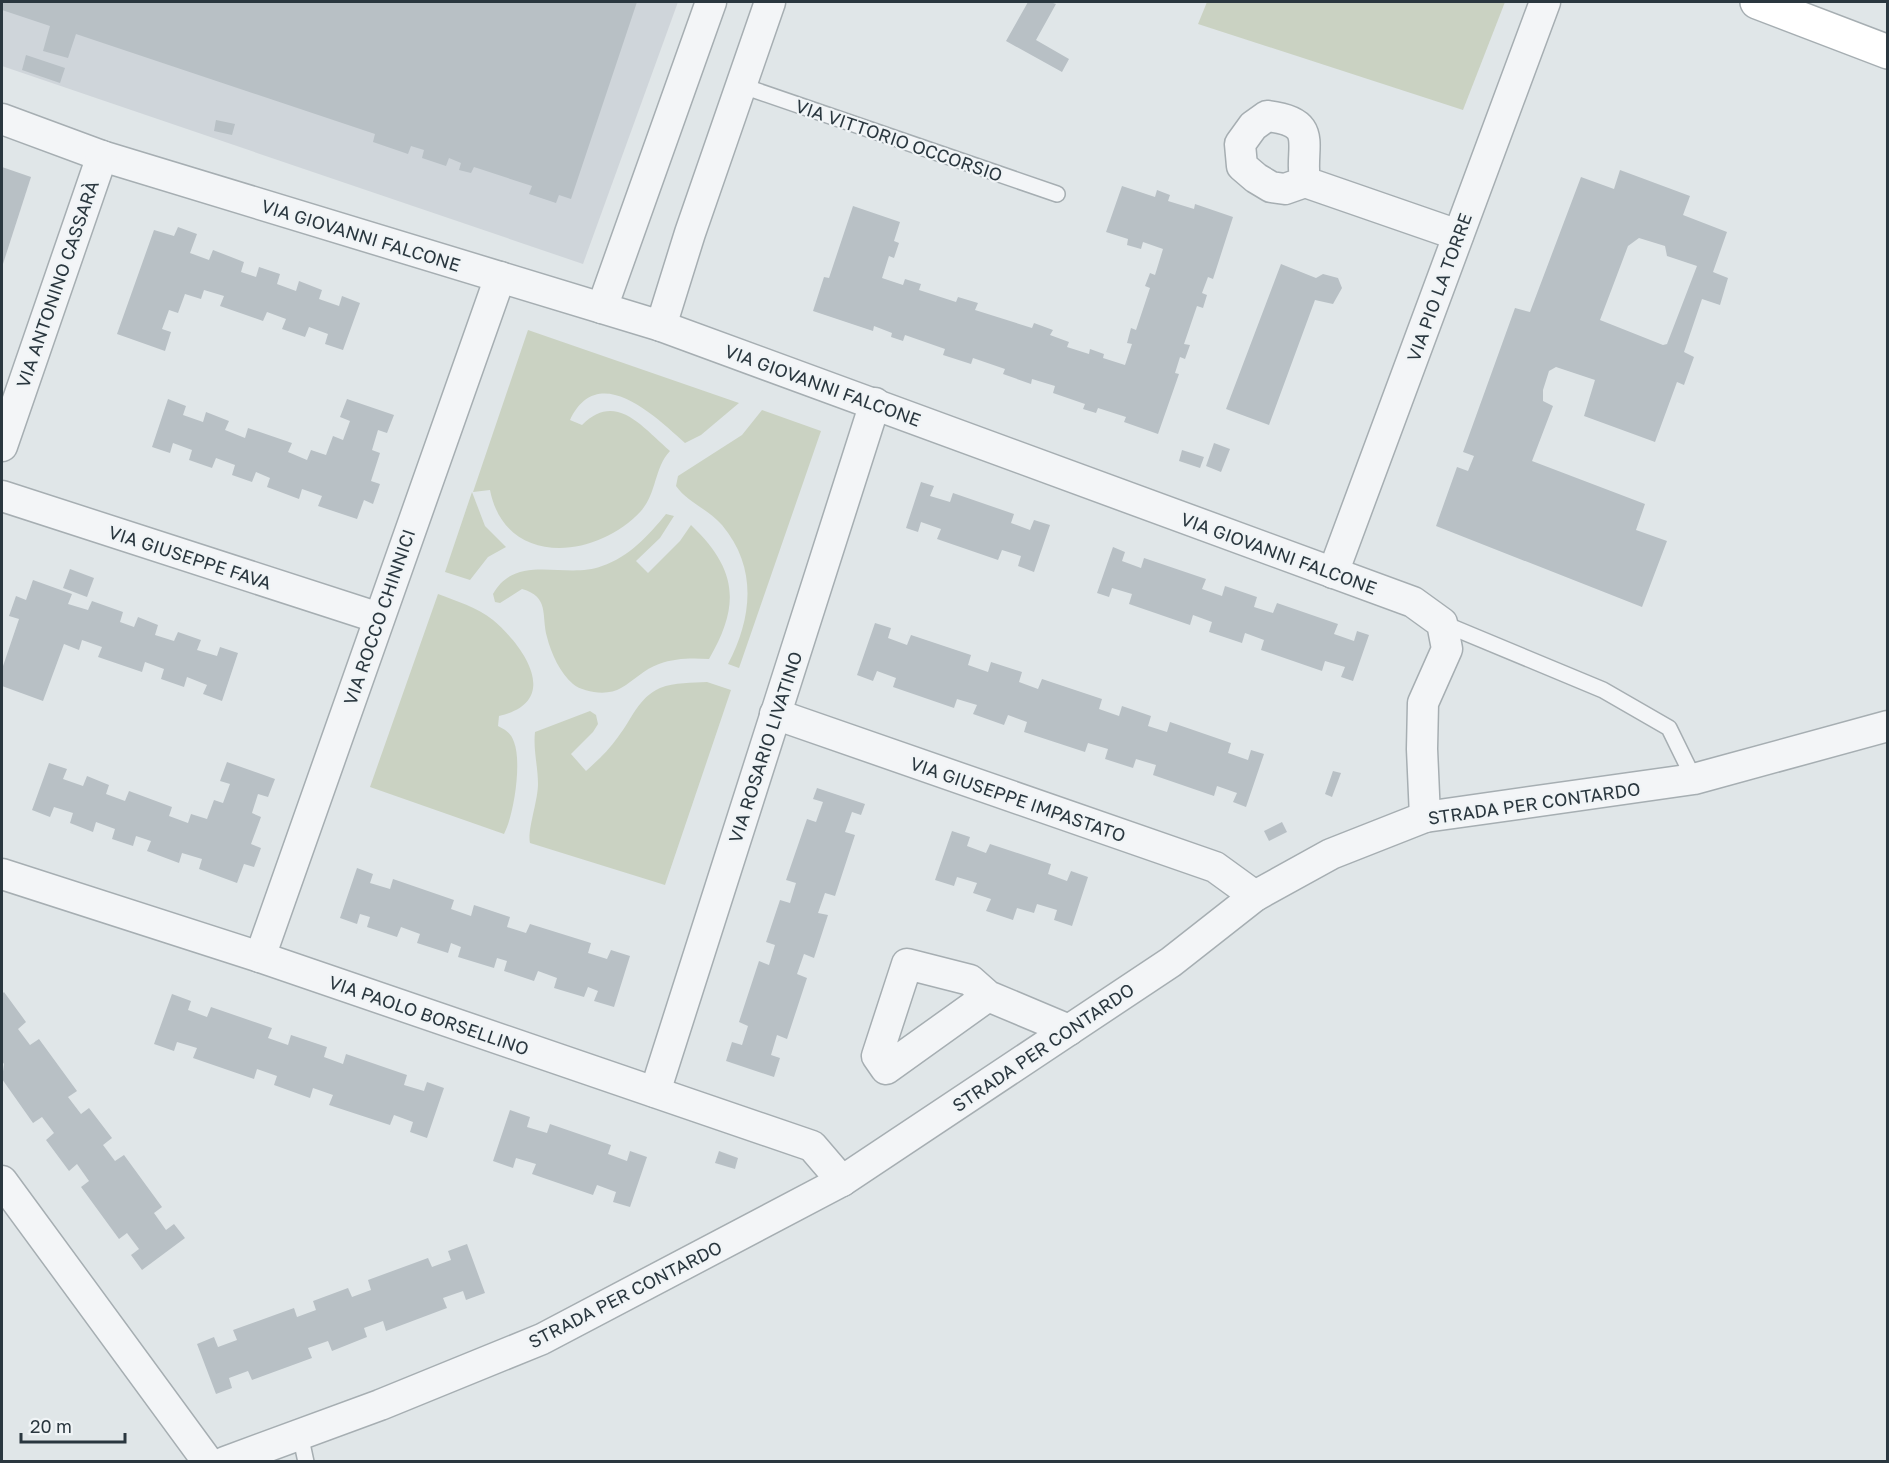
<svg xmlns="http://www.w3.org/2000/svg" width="1889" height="1463" viewBox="0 0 1889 1463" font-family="'Golos Text',sans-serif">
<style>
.built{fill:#cfd5da}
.green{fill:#cad2c2}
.building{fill:#b8c0c5;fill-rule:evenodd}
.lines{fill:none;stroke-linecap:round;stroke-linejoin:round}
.lane-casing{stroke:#a6aeb2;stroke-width:18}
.street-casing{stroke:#a6aeb2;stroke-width:33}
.secondary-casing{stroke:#a6aeb2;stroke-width:36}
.lane{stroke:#f3f5f7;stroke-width:15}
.street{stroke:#f3f5f7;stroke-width:30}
.secondary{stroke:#fff;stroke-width:33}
.labels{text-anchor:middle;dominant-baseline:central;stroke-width:4.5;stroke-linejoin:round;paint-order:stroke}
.street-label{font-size:18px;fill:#2a373f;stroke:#f0f4f6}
</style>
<rect width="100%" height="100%" fill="#e0e6e8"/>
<path class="built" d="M2 2H678L583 264 2 66Z"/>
<g class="green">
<path d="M1207 2H1505L1463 110 1198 24Z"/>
<path d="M528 330 739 403 701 435 685 443C656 417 598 360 570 420L582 425C616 391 642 427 670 451 654 468 657 493 641 511 596 560 505 567 490 490L473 492Z"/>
<path d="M762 410 821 431 739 668 728 664C752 618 758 568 722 525 708 509 687 502 676 486L678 476 742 435Z"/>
<path d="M472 492 485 526 506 547 488 557 470 580 445 572Z"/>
<path d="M666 514 674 516 660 538 636 561 648 573 680 541 691 525C737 569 741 604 709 659 692 658 675 658 659 664 644 669 635 680 621 688 609 696 584 693 573 684 560 673 551 653 547 637 541 615 550 597 522 589L500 603 495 602 493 594C516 552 566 580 602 566 629 557 649 535 666 514Z"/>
<path d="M438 594C456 601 477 607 493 620 525 647 562 702 499 716L498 726C506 730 511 733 514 742 522 762 514 815 504 834L370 787Z"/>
<path d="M707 682 731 690 665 885 530 843C527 831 538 801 538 784 538 767 533 749 535 732L590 711 596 715 598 724 593 732 571 754 586 771C598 760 609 750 618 737 632 719 638 698 660 688 675 682 692 683 707 682Z"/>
</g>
<g class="building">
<path d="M2 2H637L571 199 559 195 556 203 529 194 532 186 474 167 471 173 459 170 461 163 449 158 446 166 422 158 424 150 411 146 408 154 373 142 375 134 76 34 68 58 43 51 50 26 2 10Z"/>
<path d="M1028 2H1050L1056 4 1036 40 1069 59 1062 72 1006 41Z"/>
<path d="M26 55 65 68 60 83 22 70Z"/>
<path d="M216 120 235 124 232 135 214 131Z"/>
<path d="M2 167 31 177 2 267Z"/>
<path d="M1620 170 1690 196 1683 215 1727 232 1713 272 1728 278 1720 305 1702 299 1684 352 1694 357 1684 385 1677 382 1655 442 1584 416 1595 380 1556 367 1549 371 1543 390V401L1553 406 1532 461 1645 504 1636 530 1667 541 1642 607 1436 526 1457 467 1468 471 1474 456 1463 452 1515 308 1530 312 1581 177 1614 189ZM1639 238 1665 246 1667 256 1697 266 1667 344 1663 345 1600 320 1628 246Z"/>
<path d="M1122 186 1155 197 1157 190 1170 195 1168 201 1194 209 1195 204 1233 217 1213 279 1208 277 1202 293 1207 295 1203 308 1197 306 1184 344 1190 345 1185 359 1180 357 1175 373 1179 374 1158 434 1124 422 1126 417 1098 408 1096 413 1083 409 1085 404 1053 393 1055 386 1032 379 1031 384 1003 374 1005 369 973 358 971 364 943 355 945 349 905 335 903 341 891 337 892 333 874 326 873 331 813 311 824 277 829 278 853 206 900 222 894 241 899 243 894 258 889 256 882 278 903 285 905 279 921 284 919 290 956 302 958 297 978 303 975 310 1032 328 1034 323 1053 330 1050 335 1069 342 1067 347 1089 354 1090 349 1104 354 1103 358 1125 365 1132 344 1127 343 1131 328 1136 330 1150 288 1145 286 1150 273 1155 275 1163 249 1143 242 1141 249 1127 245 1128 239 1106 232Z"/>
<path d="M178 227 197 234 190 253 209 260 213 250 244 262 241 272 256 277 259 267 280 274 277 284 296 291 299 281 322 290 319 299 339 306 342 296 360 303 343 350 325 344 328 334 309 327 305 337 282 329 286 319 267 312 263 321 220 306 224 296 204 290 201 299 185 294 178 313 169 310 162 329 171 332 165 351 117 334 154 230 174 236Z"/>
<path d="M1281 264 1316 278 1323 274 1338 278 1342 288 1333 304 1315 300 1269 425 1226 409Z"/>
<path d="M168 399 186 406 183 415 203 422 206 412 229 421 225 430 245 438 248 428 292 443 288 452 307 460 311 450 326 455 333 436 343 440 350 421 340 417 347 399 394 415 387 433 378 430 372 450 380 453 371 481 380 484 373 504 364 500 357 519 318 506 322 496 302 489 299 499 267 487 270 478 256 472 252 482 232 475 235 465 216 458 212 468 189 460 192 450 173 443 170 453 152 447Z"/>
<path d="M1214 443 1230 449 1221 472 1206 466Z"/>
<path d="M1182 450 1204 457 1200 468 1179 461Z"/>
<path d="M921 482 934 486 930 496 950 502 953 493 1014 514 1011 523 1030 530 1034 520 1050 525 1034 572 1018 566 1021 556 1002 550 998 560 937 539 941 529 921 522 918 532 906 528Z"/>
<path d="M1113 547 1125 552 1122 561 1141 568 1144 558 1206 579 1202 589 1222 596 1225 586 1257 597 1254 607 1273 613 1277 603 1338 624 1334 634 1354 641 1357 631 1369 635 1353 681 1341 677 1345 667 1325 661 1322 671 1261 650 1264 640 1245 633 1242 643 1209 632 1212 622 1193 615 1190 625 1129 604 1132 594 1112 588 1109 597 1097 593Z"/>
<path d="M70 569 94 578 87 597 63 588Z"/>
<path d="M33 580 72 594 68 604 88 610 92 601 123 612 120 622 134 627 138 617 158 625 155 635 174 641 178 632 201 640 197 650 217 656 220 647 238 653 222 701 203 694 207 685 187 677 184 687 161 679 164 669 145 662 142 672 98 657 102 647 82 640 79 650 64 644 43 701 2 686V669L19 619 9 616 16 596 26 600Z"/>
<path d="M875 623 891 628 888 638 907 645 911 635 971 655 968 665 988 672 991 662 1022 672 1019 682 1038 689 1042 679 1102 699 1099 709 1119 716 1122 706 1151 716 1148 726 1167 732 1170 722 1231 743 1228 753 1248 760 1251 750 1264 754 1246 807 1233 802 1237 793 1217 786 1214 796 1153 775 1156 765 1136 759 1133 768 1105 759 1108 749 1088 743 1085 752 1024 732 1027 722 1008 715 1004 725 973 714 977 705 957 699 954 708 893 687 896 678 877 671 873 681 857 675Z"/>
<path d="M227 762 275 779 268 797 258 794 252 813 261 817 251 844 261 848 254 867 244 864 237 883 199 869 202 859 182 853 179 863 147 851 151 841 136 836 133 846 112 839 115 829 96 822 93 832 70 823 73 813 54 807 50 817 32 810 49 763 67 769 63 779 83 786 87 776 109 785 106 794 125 801 129 791 172 807 169 816 188 823 191 814 207 819 214 800 223 803 230 784 220 781Z"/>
<path d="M1333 771 1341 773 1332 797 1325 794Z"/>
<path d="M817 788 865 804 861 815 852 812 845 832 855 835 835 896 825 893 818 913 828 915 814 958 804 954 797 974 807 978 787 1039 777 1035 771 1055 780 1058 774 1077 726 1061 732 1042 742 1045 748 1026 739 1022 759 961 769 965 775 945 766 942 780 900 790 903 796 883 786 880 807 819 816 822 823 802 813 799Z"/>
<path d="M1282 822 1287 832 1269 841 1264 831Z"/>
<path d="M952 831 970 837 967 846 986 853 990 844 1051 864 1048 874 1067 881 1071 871 1088 877 1072 926 1054 920 1057 910 1037 904 1034 913 1017 908 1013 920 986 911 991 899 973 893 977 883 957 877 954 886 935 880Z"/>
<path d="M357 868 373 874 370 883 390 889 393 879 454 900 451 909 471 916 474 905 510 917 507 927 526 933 530 924 591 943 588 953 607 959 611 950 630 956 614 1007 594 1001 598 991 588 987 584 997 554 988 557 978 538 971 534 981 504 971 507 961 497 958 494 968 458 957 461 947 451 943 448 953 417 943 420 934 401 927 397 937 367 927 370 917 360 914 357 924 340 918Z"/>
<path d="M4 992 26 1022 18 1029 30 1045 39 1039 77 1091 68 1097 81 1114 89 1108 112 1138 103 1145 115 1161 124 1155 162 1207 154 1213 166 1230 174 1224 185 1238 142 1270 131 1255 139 1249 127 1233 119 1239 81 1187 89 1181 77 1164 69 1171 46 1140 54 1133 42 1117 33 1123 2 1079 4 1064 2 1061V994Z"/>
<path d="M172 994 191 1001 188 1010 207 1017 211 1007 272 1028 268 1038 288 1045 291 1035 327 1047 324 1057 343 1064 346 1054 407 1075 404 1085 424 1091 427 1082 444 1088 427 1138 410 1132 413 1122 394 1115 390 1125 329 1105 333 1095 313 1088 310 1098 274 1085 277 1076 257 1069 254 1079 193 1058 197 1048 177 1042 174 1051 154 1044Z"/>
<path d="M510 1110 530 1117 527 1127 547 1133 550 1124 611 1145 608 1154 627 1161 630 1151 647 1157 630 1207 613 1202 616 1192 597 1185 593 1195 532 1174 536 1164 516 1158 513 1168 493 1161Z"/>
<path d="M719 1151 738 1158 735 1169 715 1163Z"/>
<path d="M467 1244 485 1293 466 1300 463 1291 443 1298 447 1308 386 1331 383 1321 364 1328 367 1337 332 1351 328 1341 308 1348 312 1358 252 1380 248 1371 229 1378 232 1388 216 1394 197 1344 214 1337 218 1347 237 1340 233 1330 294 1308 297 1317 316 1310 313 1301 348 1288 352 1297 371 1290 368 1280 428 1258 432 1267 451 1260 448 1251Z"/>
</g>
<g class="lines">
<g class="lane-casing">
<g id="lane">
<path d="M740 85 1057 194"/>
<path d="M1442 623 1603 690 1669 728 1694 779"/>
<path d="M300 1434 306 1462"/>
</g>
</g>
<g class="street-casing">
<g id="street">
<path d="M2 119 102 156 661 326 1413 602 1442 623 1447 649 1423 703 1422 749 1425 817"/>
<path d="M1305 182C1299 146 1321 122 1267 116L1253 126 1240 144 1242 166 1256 178 1271 187 1285 189 1305 182 1458 235"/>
<path d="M602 308 711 2"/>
<path d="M661 326 690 233 770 2"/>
<path d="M2 446 102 156"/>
<path d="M2 496 379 618"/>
<path d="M1333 573 1545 2"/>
<path d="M775 714 1215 867 1255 896"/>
<path d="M2 874 260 957 812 1146 842 1181"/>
<path d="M260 957 500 277"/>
<path d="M988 996 886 1069 877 1056 907 964 970 980 988 996 1069 1030"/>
<path d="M655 1092 875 403"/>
<path d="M2 1181 208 1462"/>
<path d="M225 1462 380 1405 542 1339 842 1181 1171 962 1255 896 1331 854 1425 817 1694 779 1888 726"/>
</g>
</g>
<g class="secondary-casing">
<path id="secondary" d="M1757 2 1888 52"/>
</g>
<use href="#lane" class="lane"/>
<use href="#street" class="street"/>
<use href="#secondary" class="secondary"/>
</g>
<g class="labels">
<g class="street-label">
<text transform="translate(899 140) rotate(19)">VIA VITTORIO OCCORSIO</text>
<text transform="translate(361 235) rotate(17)">VIA GIOVANNI FALCONE</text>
<text transform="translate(57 284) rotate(-71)">VIA ANTONINO CASSARÀ</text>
<text transform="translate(1439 287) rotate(-70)">VIA PIO LA TORRE</text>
<text transform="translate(823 385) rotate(20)">VIA GIOVANNI FALCONE</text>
<text transform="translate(1279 553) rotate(20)">VIA GIOVANNI FALCONE</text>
<text transform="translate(190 557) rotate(18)">VIA GIUSEPPE FAVA</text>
<text transform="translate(379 617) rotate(-71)">VIA ROCCO CHINNICI</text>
<text transform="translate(765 747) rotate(-72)">VIA ROSARIO LIVATINO</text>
<text transform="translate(1018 799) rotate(19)">VIA GIUSEPPE IMPASTATO</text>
<text transform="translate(1534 803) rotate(-8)">STRADA PER CONTARDO</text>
<text transform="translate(429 1015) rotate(19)">VIA PAOLO BORSELLINO</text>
<text transform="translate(1043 1047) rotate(-34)">STRADA PER CONTARDO</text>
<text transform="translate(625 1294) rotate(-27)">STRADA PER CONTARDO</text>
</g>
</g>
<rect width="1889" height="1463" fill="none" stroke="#2a373f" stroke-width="6"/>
<path d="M21 1433v9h104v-9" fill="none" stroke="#2a373f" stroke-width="3"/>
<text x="30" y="1433" font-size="18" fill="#2a373f" stroke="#f0f4f6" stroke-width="4.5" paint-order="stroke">20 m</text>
</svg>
